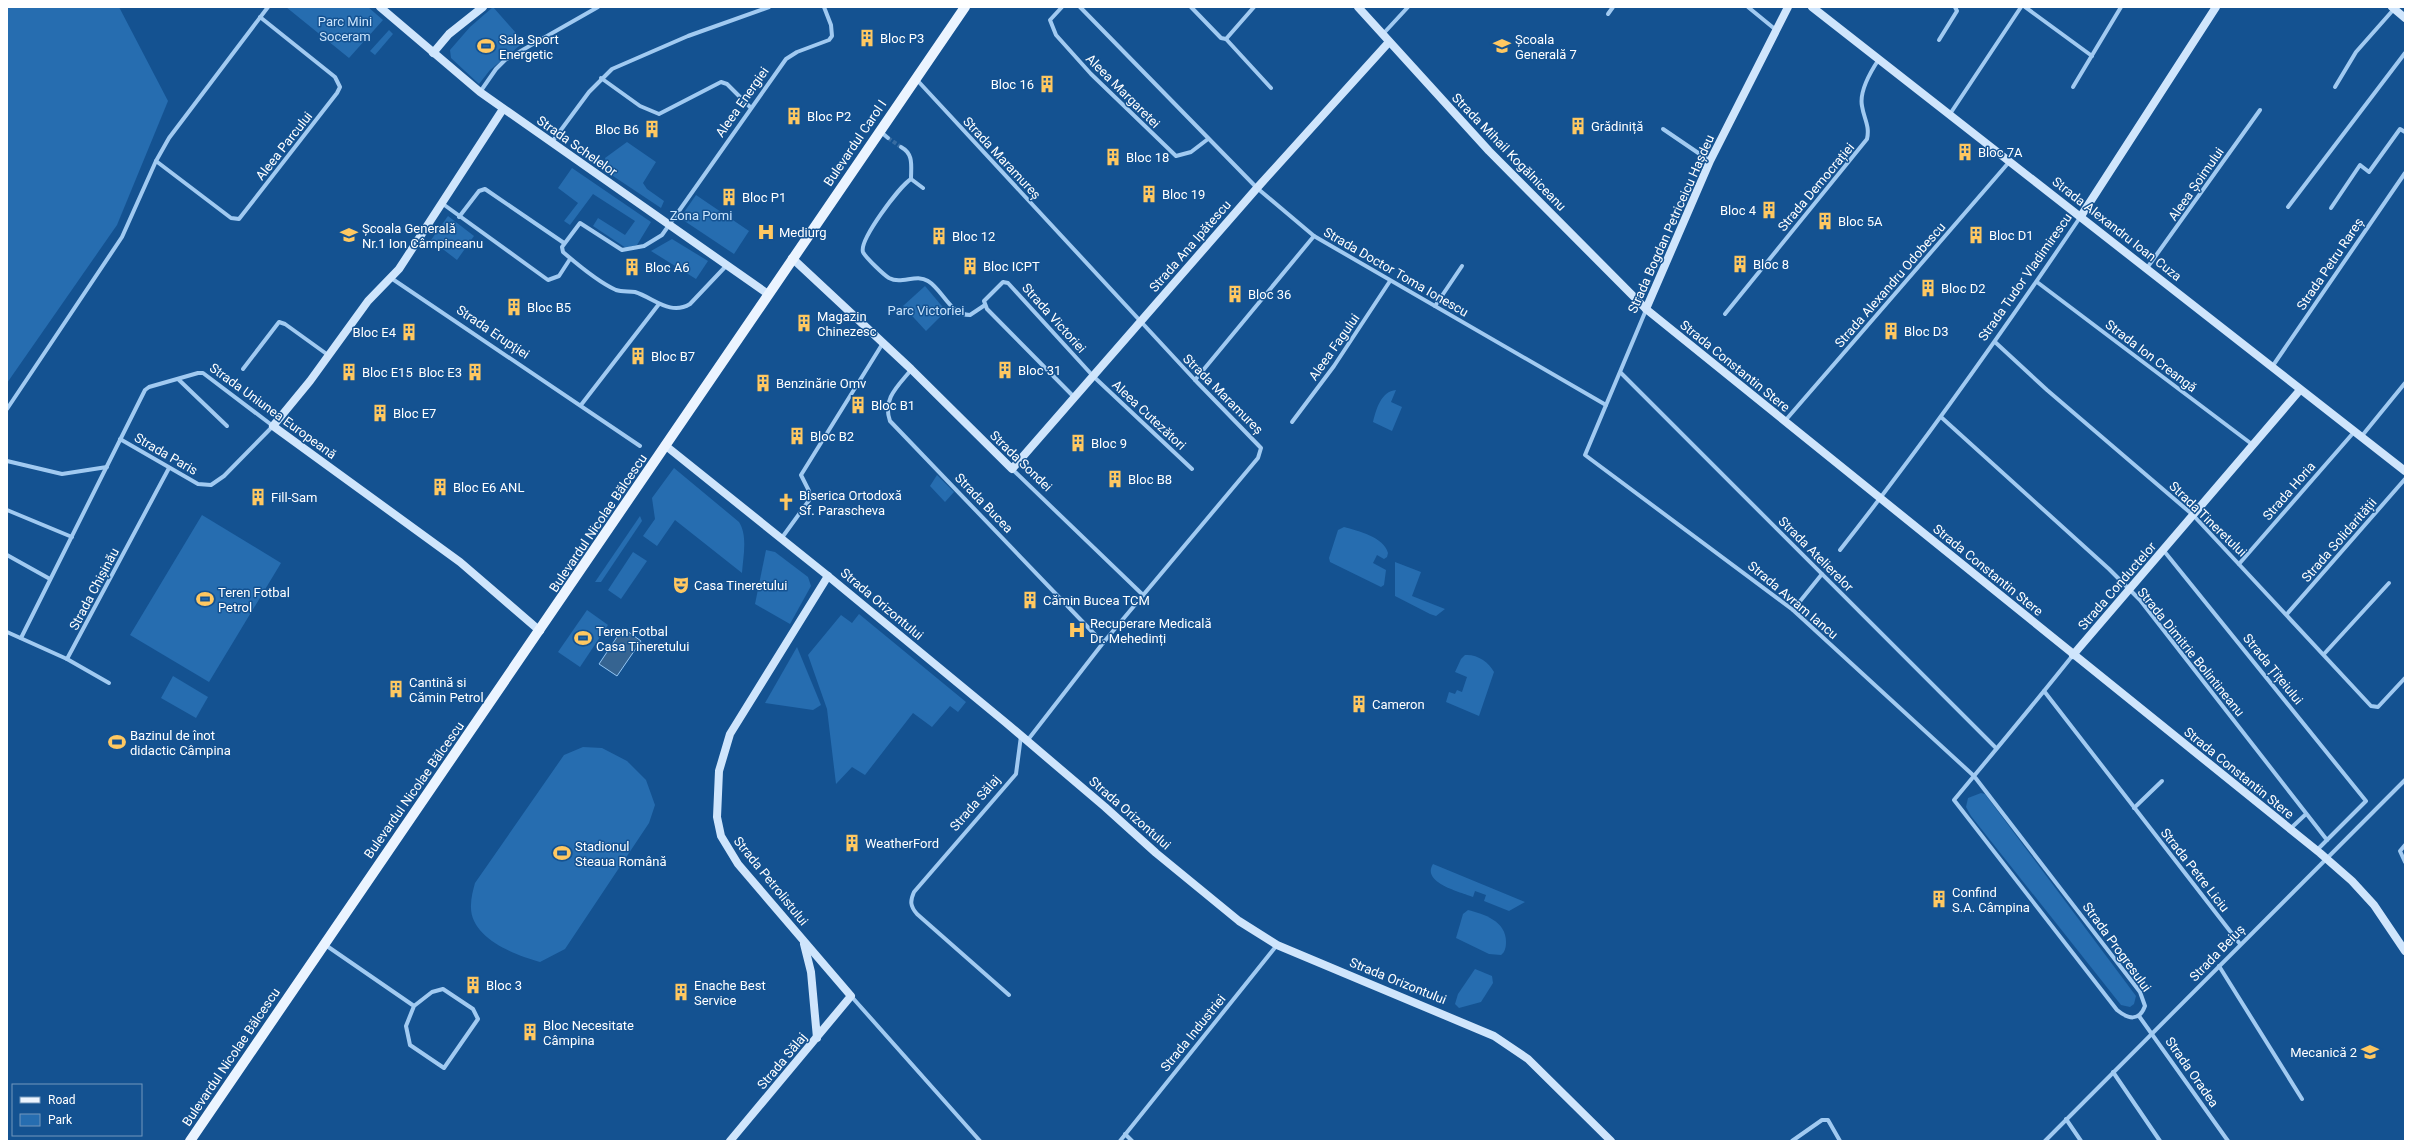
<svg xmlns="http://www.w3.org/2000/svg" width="2412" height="1148" viewBox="0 0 2412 1148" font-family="Roboto,sans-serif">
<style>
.green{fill:#266db0}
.water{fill:#366491;stroke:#93c6f4}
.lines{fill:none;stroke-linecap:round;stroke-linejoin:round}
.street-tunnel{stroke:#376ca2;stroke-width:4;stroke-dasharray:4 2;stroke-linecap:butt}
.street{stroke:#a1caf1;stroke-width:4}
.secondary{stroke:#cfe5fc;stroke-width:8}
.primary{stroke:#ebf4ff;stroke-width:10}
.labels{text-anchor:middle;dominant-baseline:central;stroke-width:3;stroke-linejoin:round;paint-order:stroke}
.park-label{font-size:13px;fill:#c8e3fc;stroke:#145291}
.poi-label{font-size:13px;fill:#fff;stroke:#145291;text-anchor:start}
.street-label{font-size:13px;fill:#fff;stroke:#145291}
</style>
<rect width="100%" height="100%" fill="#145291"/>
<g class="green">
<path d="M7 7H119L168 101 117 225 7 383Z"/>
<path d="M286 7H368L383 20 349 58Z"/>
<path d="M493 7 524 42 490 70 479 84 451 58 450 50 470 27Z"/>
<path d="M389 30 393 34 375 55 370 51Z"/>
<path d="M627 142 656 162 643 183 647 189 664 201 661 208 610 174 605 158Z"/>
<path d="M572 168 651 222 637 245 626 248 593 226 598 218 625 235 635 221 593 194 570 225 564 221 578 203 558 188Z"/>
<path d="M696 195 749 231 734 254 680 218Z"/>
<path d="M448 216 474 236 457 260 431 240Z"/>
<path d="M672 239 708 261 696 279 651 251Z"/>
<path d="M925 286 946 311 926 331 903 306Z"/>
<path d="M1396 390 1391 402 1402 407 1392 431 1373 422C1376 410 1381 391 1396 390Z"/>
<path d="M674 468 739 522C748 536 743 557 742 573L675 520 657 546 643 536 655 519 652 498Z"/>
<path d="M937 475 954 492 945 502 930 486Z"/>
<path d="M202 515 281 563 209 682 130 635Z"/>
<path d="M640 516 642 521 601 582H595Z"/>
<path d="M1344 527C1358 531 1384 537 1388 553L1387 557 1384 559 1377 555 1373 563 1386 570 1384 585 1381 587 1330 562 1329 558 1338 530Z"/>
<path d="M766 550 775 552 808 577 811 586 790 624 755 604Z"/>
<path d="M633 552 647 561 621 599 608 590Z"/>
<path d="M1395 562 1421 572 1412 596 1445 609 1436 616 1430 614 1395 596Z"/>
<path d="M587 610 608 625 580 667 558 652Z"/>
<path d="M859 614 966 702 958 712 950 706 932 727 913 713 865 775 852 767 836 784 827 709 808 655 841 615 852 623Z"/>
<path d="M797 647 821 705 813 710 765 703Z"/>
<path d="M1465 655C1477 654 1489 662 1494 672L1479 716 1446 702 1449 692 1455 694 1457 690 1462 692 1467 677 1455 672 1461 659Z"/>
<path d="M173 676 208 697 196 718 161 698Z"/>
<path d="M583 747 602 748 627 761 646 780 655 805 649 823 565 949 540 962C515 955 469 938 471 905 471 898 473 890 475 883L564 755Z"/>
<path d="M1981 793 1985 794 2136 996 2134 1004 2130 1007 2121 1005 1971 816 1966 807 1968 798Z"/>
<path d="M1433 864 1525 902 1509 911 1484 901 1486 895 1475 891 1473 897C1461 892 1421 883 1433 864Z"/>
<path d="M1468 910C1484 914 1506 921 1506 942 1506 947 1505 952 1501 955L1489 954 1456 938 1463 914Z"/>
<path d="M1475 969 1492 976 1493 983 1481 1002 1459 1008 1455 1004 1458 994Z"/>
</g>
<path class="water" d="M623 628 641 641 617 676 599 664Z"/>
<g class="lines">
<path class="street-tunnel" d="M888 138 901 147"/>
<g class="street">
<path d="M1062 7 1050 20 1056 35 1091 74 1176 156 1191 152 1208 139"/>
<path d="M1080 7 1257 188 1314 236 1606 405"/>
<path d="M1191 7 1221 38 1226 39 1271 88"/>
<path d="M1748 7 1776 30"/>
<path d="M2025 7 2092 56"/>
<path d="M1608 14 1613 7"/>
<path d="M1383 34 1408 7"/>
<path d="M1226 39 1254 7"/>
<path d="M1939 40 1957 11 1955 7"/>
<path d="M601 78 640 106 659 114 721 82 727 84 750 107"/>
<path d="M917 80 1195 380 1261 448 1258 458 1103 643 1027 741"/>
<path d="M2073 87 2121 7"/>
<path d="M2335 87 2356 52 2394 9"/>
<path d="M480 92 496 69 505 60 598 7"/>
<path d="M1950 114 2021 7"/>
<path d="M1663 129 1710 161"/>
<path d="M881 132 888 138"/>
<path d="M552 142 589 92 612 69 688 36 769 7"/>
<path d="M901 147C914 154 911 166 911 179"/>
<path d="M156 161 231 218 239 219 337 93 340 87 335 77 260 17"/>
<path d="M923 188 911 179C899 187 859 240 863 252 865 257 884 275 889 278 902 285 916 273 928 281 943 290 950 315 970 315L985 305"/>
<path d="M443 204 548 280 559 276 570 259"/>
<path d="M2288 207 2405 53"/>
<path d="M2331 208 2360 165 2369 172 2400 129 2405 132"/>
<path d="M459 217 479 191 485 189 564 243"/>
<path d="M726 266 690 304C670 316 654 298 635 292 629 291 622 292 616 290 598 282 578 265 563 252L562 247 580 223 622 250 644 246 662 235 786 59 797 52 829 40 832 36 831 25 824 7"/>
<path d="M2147 268 2260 110"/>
<path d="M391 278 640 446"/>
<path d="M2037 282 2253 445"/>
<path d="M1435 306 1462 266"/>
<path d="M1646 310 1585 455 1793 610 1974 776 2140 992 2145 1006C2139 1022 2128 1019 2117 1010L1954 800C1994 752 2034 704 2073 655"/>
<path d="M1725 314 1867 139C1870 126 1864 119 1862 106 1859 91 1871 71 1879 59"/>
<path d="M1995 342 2047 390 2193 515 2371 706 2378 707 2405 678"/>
<path d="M2272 367 2405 173"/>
<path d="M243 369 279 322 285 324 328 355"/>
<path d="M911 370C898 386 882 399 890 421L1103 643"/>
<path d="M1621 373 1996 748"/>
<path d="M178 379 227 426"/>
<path d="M1195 380 1314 236"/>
<path d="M1074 397 987 309 984 301 1003 282 1008 283 1093 376 1192 469"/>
<path d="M581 405 659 304"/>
<path d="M7 409 122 237 156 161 169 138 268 7"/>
<path d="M1941 417 2109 569 2140 600 2327 840 2317 850"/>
<path d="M1292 422 1334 366 1390 281"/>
<path d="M1784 422 2010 161"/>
<path d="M2361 437 2405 383"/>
<path d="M7 461 62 474 107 467"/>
<path d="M1012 469 1143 595"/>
<path d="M7 510 72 537"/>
<path d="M781 539 810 499 809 491 801 475 883 343"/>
<path d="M1840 550C1925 442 2004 330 2081 216"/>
<path d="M2164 551 2366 801 2327 840"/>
<path d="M7 555 50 579"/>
<path d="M2239 564 2354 432"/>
<path d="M1793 610 1822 574"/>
<path d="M2287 614 2405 479"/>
<path d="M7 632 67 659 109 683"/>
<path d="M21 638 145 390 149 387 198 373H203L273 426 224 476 211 485 198 484 120 439"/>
<path d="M2324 654 2389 583"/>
<path d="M67 659 169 468"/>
<path d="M2044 691 2240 944"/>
<path d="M2134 808 2162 781"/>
<path d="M2290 829 2306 814"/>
<path d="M2405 845 2400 851 2405 862"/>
<path d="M324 944 414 1006 406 1026 410 1045 444 1068 478 1019 473 1009 443 989 432 992 414 1006"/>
<path d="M2219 966 2302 1099"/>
<path d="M1009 995 917 914C910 906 910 901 914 892L1016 774 1021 736"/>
<path d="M851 996 980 1141"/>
<path d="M2139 1016 2228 1141"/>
<path d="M2113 1072 2160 1141"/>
<path d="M2066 1119 2081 1141"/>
<path d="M1125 1134 1132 1141"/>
<path d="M1120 1141 1277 945"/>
<path d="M1792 1141 1822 1120H1828L1840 1141"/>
<path d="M2045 1141 2405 780"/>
</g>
<g class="secondary">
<path d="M380 7 480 92 768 294"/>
<path d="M1358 7 1489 151 1646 309 2320 853 2352 881 2374 905 2405 951"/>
<path d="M1812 7 2405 471"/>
<path d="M2392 7 2405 18"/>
<path d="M433 53 449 34 483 7"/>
<path d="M503 109 399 269 368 301 310 381 273 426 460 562 540 631"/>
<path d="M2081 216 2216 7"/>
<path d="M792 258 911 369 1012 469 1257 188 1389 42"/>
<path d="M1646 309 1710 161 1788 7"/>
<path d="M666 446 828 576 1005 722 1105 807 1156 853 1239 921 1277 945 1494 1036 1528 1059 1611 1141"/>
<path d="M2073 655 2300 390"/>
<path d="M804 944 811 972 817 1038"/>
<path d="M730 1141 851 996 738 864 721 836 717 817 719 771 730 734 828 576"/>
</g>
<path class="primary" d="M190 1141 965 7"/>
</g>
<defs>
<g id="building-bare" transform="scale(1.38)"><path d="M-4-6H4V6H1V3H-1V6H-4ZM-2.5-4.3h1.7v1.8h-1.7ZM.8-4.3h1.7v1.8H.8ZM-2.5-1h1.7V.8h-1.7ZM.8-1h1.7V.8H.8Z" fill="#ffc861" stroke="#145291" stroke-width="2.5" paint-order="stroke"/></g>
<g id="stadium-bare" transform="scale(1.38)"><path d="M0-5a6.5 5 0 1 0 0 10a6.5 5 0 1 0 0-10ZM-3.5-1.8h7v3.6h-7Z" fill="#ffc861" stroke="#145291" stroke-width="2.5" paint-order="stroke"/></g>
<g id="school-bare" transform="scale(1.38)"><path d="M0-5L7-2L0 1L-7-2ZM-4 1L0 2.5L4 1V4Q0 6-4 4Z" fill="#ffc861" stroke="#145291" stroke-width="2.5" paint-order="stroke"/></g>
<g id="hospital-bare" transform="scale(1.38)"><path d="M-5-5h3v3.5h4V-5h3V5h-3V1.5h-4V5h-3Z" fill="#ffc861" stroke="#145291" stroke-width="2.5" paint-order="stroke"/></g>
<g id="church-bare" transform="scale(1.38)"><path d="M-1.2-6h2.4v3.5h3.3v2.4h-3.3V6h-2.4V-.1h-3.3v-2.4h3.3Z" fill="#ffc861" stroke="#145291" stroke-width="2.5" paint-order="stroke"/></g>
<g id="theatre-bare" transform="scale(1.38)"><path d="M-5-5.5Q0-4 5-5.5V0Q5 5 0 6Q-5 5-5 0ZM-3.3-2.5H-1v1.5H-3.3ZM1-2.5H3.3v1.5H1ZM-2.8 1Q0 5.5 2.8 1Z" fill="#ffc861" stroke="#145291" stroke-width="2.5" paint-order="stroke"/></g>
</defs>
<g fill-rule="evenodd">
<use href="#building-bare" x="867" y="38"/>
<use href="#stadium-bare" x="486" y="46"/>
<use href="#school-bare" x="1502" y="46"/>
<use href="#building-bare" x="1047" y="84"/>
<use href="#building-bare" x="794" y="116"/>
<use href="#building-bare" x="1578" y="126"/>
<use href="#building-bare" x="652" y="129"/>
<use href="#building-bare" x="1965" y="152"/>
<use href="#building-bare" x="1113" y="157"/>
<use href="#building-bare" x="1149" y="194"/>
<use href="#building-bare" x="729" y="197"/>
<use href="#building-bare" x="1769" y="210"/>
<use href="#building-bare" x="1825" y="221"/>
<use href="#hospital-bare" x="766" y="232"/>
<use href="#school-bare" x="349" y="235"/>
<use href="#building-bare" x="1976" y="235"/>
<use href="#building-bare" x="939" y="236"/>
<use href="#building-bare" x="1740" y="264"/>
<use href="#building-bare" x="970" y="266"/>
<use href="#building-bare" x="632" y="267"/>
<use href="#building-bare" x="1928" y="288"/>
<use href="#building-bare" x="1235" y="294"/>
<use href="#building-bare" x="514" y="307"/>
<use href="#building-bare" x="804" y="323"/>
<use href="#building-bare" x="1891" y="331"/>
<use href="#building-bare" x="409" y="332"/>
<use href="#building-bare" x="638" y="356"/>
<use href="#building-bare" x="1005" y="370"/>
<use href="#building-bare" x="349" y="372"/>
<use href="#building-bare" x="475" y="372"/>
<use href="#building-bare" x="763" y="383"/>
<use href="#building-bare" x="858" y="405"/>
<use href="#building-bare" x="380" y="413"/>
<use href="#building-bare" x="797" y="436"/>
<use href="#building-bare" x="1078" y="443"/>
<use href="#building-bare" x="1115" y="479"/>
<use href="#building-bare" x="440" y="487"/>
<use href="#building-bare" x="258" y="497"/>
<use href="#church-bare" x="786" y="502"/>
<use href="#theatre-bare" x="681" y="585"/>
<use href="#stadium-bare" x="205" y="599"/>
<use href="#building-bare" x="1030" y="600"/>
<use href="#hospital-bare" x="1077" y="630"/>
<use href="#stadium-bare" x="583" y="638"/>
<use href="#building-bare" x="396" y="689"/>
<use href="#building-bare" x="1359" y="704"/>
<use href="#stadium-bare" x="117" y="742"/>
<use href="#building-bare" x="852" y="843"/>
<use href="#stadium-bare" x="562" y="853"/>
<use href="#building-bare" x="1939" y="899"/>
<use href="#building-bare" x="473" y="985"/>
<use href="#building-bare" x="681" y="992"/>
<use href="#building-bare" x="530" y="1032"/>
<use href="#school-bare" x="2370" y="1052"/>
</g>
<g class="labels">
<g class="park-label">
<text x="345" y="21">Parc Mini<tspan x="345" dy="15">Soceram</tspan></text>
<text x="701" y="215">Zona Pomi</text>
<text x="926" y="310">Parc Victoriei</text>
</g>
<g class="poi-label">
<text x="880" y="38">Bloc P3</text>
<text x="499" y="39">Sala Sport<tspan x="499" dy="15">Energetic</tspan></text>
<text x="1515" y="39">Școala<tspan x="1515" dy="15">Generală 7</tspan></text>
<text x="1034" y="84" text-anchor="end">Bloc 16</text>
<text x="807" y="116">Bloc P2</text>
<text x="1591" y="126">Grădiniță</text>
<text x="639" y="129" text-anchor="end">Bloc B6</text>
<text x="1978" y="152">Bloc 7A</text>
<text x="1126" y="157">Bloc 18</text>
<text x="1162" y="194">Bloc 19</text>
<text x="742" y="197">Bloc P1</text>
<text x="1756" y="210" text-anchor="end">Bloc 4</text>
<text x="1838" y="221">Bloc 5A</text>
<text x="362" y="228">Școala Generală<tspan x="362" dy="15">Nr.1 Ion Câmpineanu</tspan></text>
<text x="779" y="232">Mediurg</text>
<text x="1989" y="235">Bloc D1</text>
<text x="952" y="236">Bloc 12</text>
<text x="1753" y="264">Bloc 8</text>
<text x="983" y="266">Bloc ICPT</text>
<text x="645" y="267">Bloc A6</text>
<text x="1941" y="288">Bloc D2</text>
<text x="1248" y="294">Bloc 36</text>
<text x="527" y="307">Bloc B5</text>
<text x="817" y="316">Magazin<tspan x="817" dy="15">Chinezesc</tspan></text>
<text x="1904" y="331">Bloc D3</text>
<text x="396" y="332" text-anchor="end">Bloc E4</text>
<text x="651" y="356">Bloc B7</text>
<text x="1018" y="370">Bloc 31</text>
<text x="362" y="372">Bloc E15</text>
<text x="462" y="372" text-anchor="end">Bloc E3</text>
<text x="776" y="383">Benzinărie Omv</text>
<text x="871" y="405">Bloc B1</text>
<text x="393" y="413">Bloc E7</text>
<text x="810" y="436">Bloc B2</text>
<text x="1091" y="443">Bloc 9</text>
<text x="1128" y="479">Bloc B8</text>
<text x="453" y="487">Bloc E6 ANL</text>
<text x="799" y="495">Biserica Ortodoxă<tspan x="799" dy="15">Sf. Parascheva</tspan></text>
<text x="271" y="497">Fill-Sam</text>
<text x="694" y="585">Casa Tineretului</text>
<text x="218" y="592">Teren Fotbal<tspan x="218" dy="15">Petrol</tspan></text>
<text x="1043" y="600">Cămin Bucea TCM</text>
<text x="1090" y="623">Recuperare Medicală<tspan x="1090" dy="15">Dr. Mehedinți</tspan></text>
<text x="596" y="631">Teren Fotbal<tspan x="596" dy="15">Casa Tineretului</tspan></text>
<text x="409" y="682">Cantină si<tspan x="409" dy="15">Cămin Petrol</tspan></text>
<text x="1372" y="704">Cameron</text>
<text x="130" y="735">Bazinul de înot<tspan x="130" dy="15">didactic Câmpina</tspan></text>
<text x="865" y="843">WeatherFord</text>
<text x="575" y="846">Stadionul<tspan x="575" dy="15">Steaua Română</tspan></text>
<text x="1952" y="892">Confind<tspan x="1952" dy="15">S.A. Câmpina</tspan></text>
<text x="486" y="985">Bloc 3</text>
<text x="694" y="985">Enache Best<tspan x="694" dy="15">Service</tspan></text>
<text x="543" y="1025">Bloc Necesitate<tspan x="543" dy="15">Câmpina</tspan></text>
<text x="2357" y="1052" text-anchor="end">Mecanică 2</text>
</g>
<g class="street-label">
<text transform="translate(1123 91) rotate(45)">Aleea Margaretei</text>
<text transform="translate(742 102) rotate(-55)">Aleea Energiei</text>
<text transform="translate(855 143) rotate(-56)">Bulevardul Carol I</text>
<text transform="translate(284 146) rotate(-52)">Aleea Parcului</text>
<text transform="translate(577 146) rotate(35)">Strada Schelelor</text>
<text transform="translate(1509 152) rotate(46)">Strada Mihail Kogălniceanu</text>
<text transform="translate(1002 158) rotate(47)">Strada Maramureș</text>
<text transform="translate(2196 184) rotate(-55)">Aleea Șoimului</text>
<text transform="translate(1816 187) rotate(-50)">Strada Democrației</text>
<text transform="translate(1671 224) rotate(-66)">Strada Bogdan Petriceicu Hașdeu</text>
<text transform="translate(2117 229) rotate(38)">Strada Alexandru Ioan Cuza</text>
<text transform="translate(1190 246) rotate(-49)">Strada Ana Ipătescu</text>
<text transform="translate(2330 264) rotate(-56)">Strada Petru Rareș</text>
<text transform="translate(1396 272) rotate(30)">Strada Doctor Toma Ionescu</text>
<text transform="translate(2025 277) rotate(-55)">Strada Tudor Vladimirescu</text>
<text transform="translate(1890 285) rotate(-49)">Strada Alexandru Odobescu</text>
<text transform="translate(1054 318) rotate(48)">Strada Victoriei</text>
<text transform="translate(493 332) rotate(34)">Strada Erupției</text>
<text transform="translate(1334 347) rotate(-55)">Aleea Fagului</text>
<text transform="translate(2151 356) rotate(37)">Strada Ion Creangă</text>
<text transform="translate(1735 366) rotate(39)">Strada Constantin Stere</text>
<text transform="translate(1223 394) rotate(45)">Strada Maramureș</text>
<text transform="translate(273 411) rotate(36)">Strada Uniunea Europeană</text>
<text transform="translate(1149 415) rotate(43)">Aleea Cutezători</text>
<text transform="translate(166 454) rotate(30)">Strada Paris</text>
<text transform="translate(1021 461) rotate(44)">Strada Sondei</text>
<text transform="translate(2289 491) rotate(-49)">Strada Horia</text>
<text transform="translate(984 503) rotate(46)">Strada Bucea</text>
<text transform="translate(2208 519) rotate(44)">Strada Tineretului</text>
<text transform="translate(598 523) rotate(-56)">Bulevardul Nicolae Bălcescu</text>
<text transform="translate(2339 540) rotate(-49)">Strada Solidarității</text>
<text transform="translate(1816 554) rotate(45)">Strada Atelierelor</text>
<text transform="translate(1988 570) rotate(39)">Strada Constantin Stere</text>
<text transform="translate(2117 586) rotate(-49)">Strada Conductelor</text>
<text transform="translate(94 589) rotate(-62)">Strada Chișinău</text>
<text transform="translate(1793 600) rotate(40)">Strada Avram Iancu</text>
<text transform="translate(882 604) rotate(40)">Strada Orizontului</text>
<text transform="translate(2191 652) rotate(51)">Strada Dimitrie Bolintineanu</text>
<text transform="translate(2273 669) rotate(51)">Strada Țițeiului</text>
<text transform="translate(2239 773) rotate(39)">Strada Constantin Stere</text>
<text transform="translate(414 790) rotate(-55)">Bulevardul Nicolae Bălcescu</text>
<text transform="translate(975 803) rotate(-49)">Strada Sălaj</text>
<text transform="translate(1130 813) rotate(41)">Strada Orizontului</text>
<text transform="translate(2195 870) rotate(52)">Strada Petre Liciu</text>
<text transform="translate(771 881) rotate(51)">Strada Petrolistului</text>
<text transform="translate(2117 947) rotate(54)">Strada Progresului</text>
<text transform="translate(2217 953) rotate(-46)">Strada Beiuș</text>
<text transform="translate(1398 981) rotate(22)">Strada Orizontului</text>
<text transform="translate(1193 1033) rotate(-51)">Strada Industriei</text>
<text transform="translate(231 1057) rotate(-56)">Bulevardul Nicolae Bălcescu</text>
<text transform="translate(782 1061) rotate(-50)">Strada Sălaj</text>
<text transform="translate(2192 1072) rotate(55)">Strada Oradea</text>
</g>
</g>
<rect width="2412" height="1148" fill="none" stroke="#ffffff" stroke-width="16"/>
<rect x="12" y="1084" width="130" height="52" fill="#145291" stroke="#7297bd"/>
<rect x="20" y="1097" width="20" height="6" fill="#ebf4ff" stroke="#7297bd"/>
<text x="48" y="1104" font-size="12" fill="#ffffff">Road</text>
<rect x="20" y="1114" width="20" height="12" fill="#266db0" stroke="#7297bd"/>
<text x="48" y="1124" font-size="12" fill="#ffffff">Park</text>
</svg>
